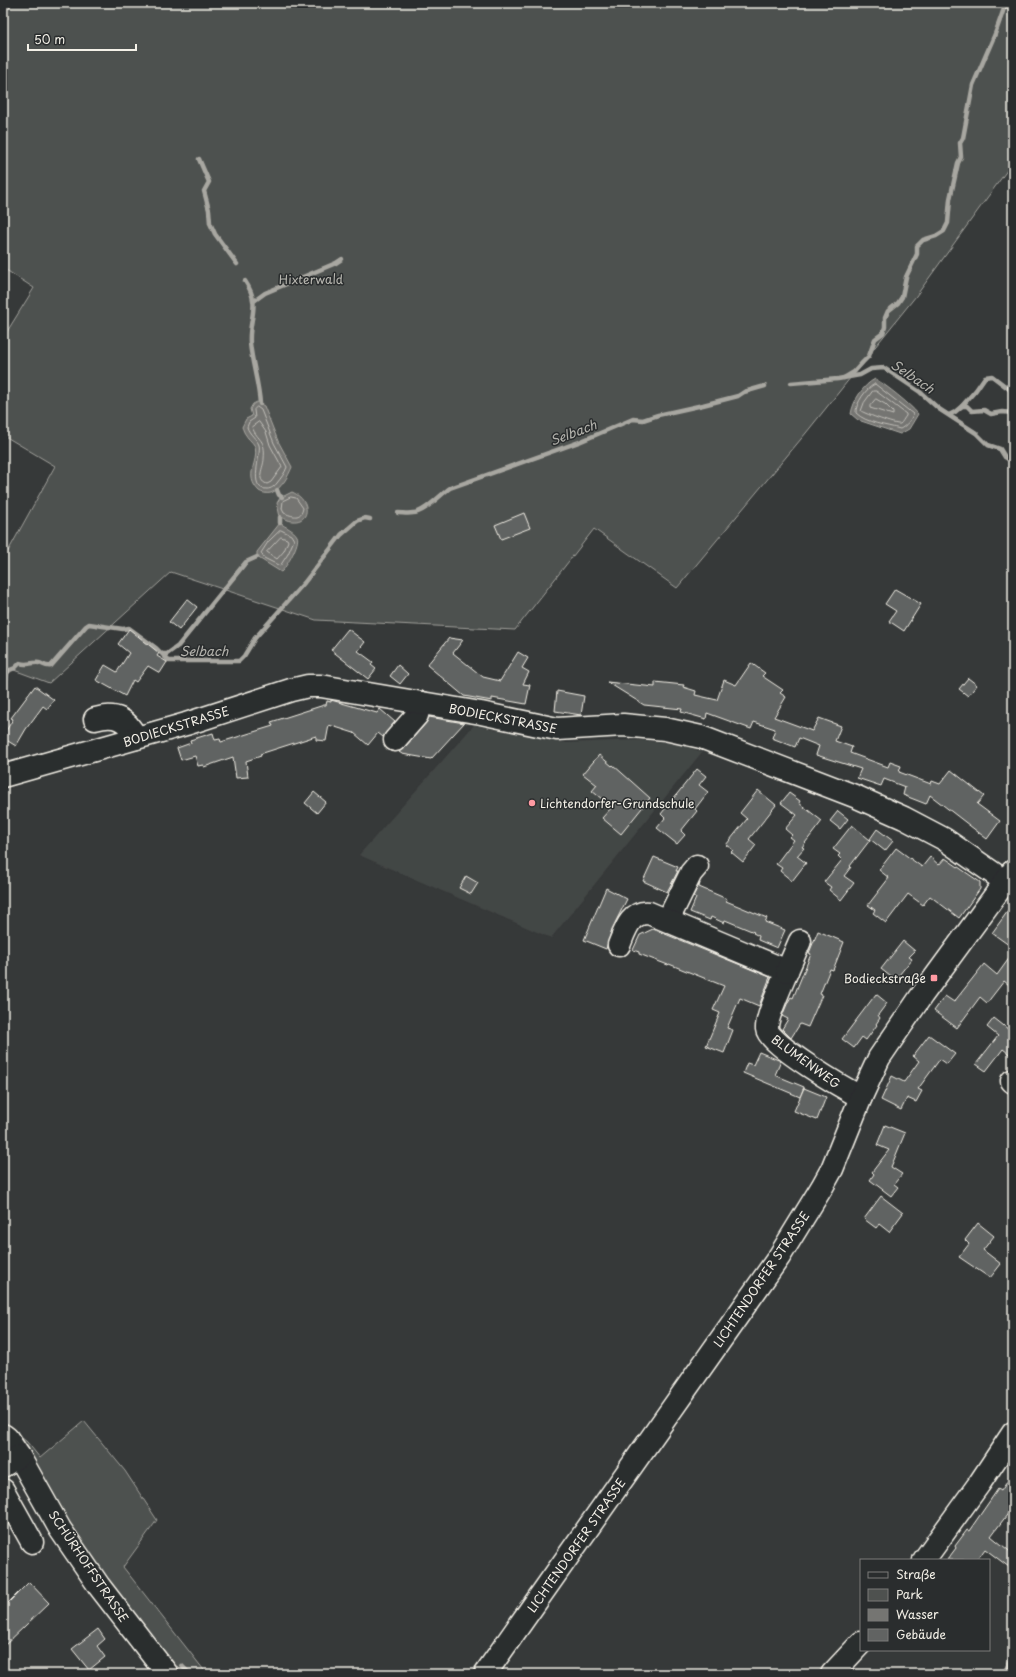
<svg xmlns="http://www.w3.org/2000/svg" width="1016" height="1677" viewBox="0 0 1016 1677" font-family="'Playpen Sans',sans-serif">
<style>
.built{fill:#434645}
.green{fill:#4e514f;stroke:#a1a19c}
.water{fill:#757572;stroke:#a8a7a1}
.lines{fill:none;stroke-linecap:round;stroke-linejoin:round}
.shore{stroke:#c1bfb9;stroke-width:1}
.stream{stroke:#a8a7a1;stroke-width:4.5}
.building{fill:#616362;stroke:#f4f1e8}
.minor-casing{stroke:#f4f1e8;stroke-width:25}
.major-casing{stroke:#f4f1e8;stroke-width:25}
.minor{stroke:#2a2d2e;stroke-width:22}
.major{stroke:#2a2d2e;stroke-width:22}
.poi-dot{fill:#ff9aa2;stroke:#2a2d2e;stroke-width:1.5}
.labels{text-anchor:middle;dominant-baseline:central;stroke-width:3;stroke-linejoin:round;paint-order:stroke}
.park-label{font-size:12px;fill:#bab9b2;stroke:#2a2d2e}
.street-label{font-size:12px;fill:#f4f1e8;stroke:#2a2d2e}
.poi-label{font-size:12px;fill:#f4f1e8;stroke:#2a2d2e;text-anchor:start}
.water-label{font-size:13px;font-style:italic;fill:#b4b3ad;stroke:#2a2d2e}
</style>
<rect width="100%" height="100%" fill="#363939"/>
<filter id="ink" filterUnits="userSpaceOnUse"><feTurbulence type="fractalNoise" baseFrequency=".025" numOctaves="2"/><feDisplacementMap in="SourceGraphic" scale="8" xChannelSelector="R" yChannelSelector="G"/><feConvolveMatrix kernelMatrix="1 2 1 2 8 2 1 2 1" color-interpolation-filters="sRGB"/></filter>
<g filter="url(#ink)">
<path class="built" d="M474 725 567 743 638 740 676 743 702 752 551 938 359 855Z"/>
<g class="green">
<path d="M12 3H1013V162L916 296 806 433 677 588 594 529 515 630 316 620 171 572 49 683 3 666V553L6 555 55 466 3 435V338L34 288 3 268V18Z"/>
<path d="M84 1421 125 1471 157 1520 123 1567 207 1674H169L3 1433V1422L27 1442 40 1458Z"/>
</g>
<g class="water">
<path d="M875 379C885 384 911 405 918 414L909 429 900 434 858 420 851 414C853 401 863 385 875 379Z"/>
<path d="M257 402 264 406 278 441 292 467C288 477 281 489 271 493 267 494 262 493 259 491 243 475 259 463 255 447 254 443 248 439 246 435 244 433 243 429 242 427L246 419 252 416 250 409 253 404Z"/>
<path d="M292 492C311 500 311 523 292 521 289 521 284 518 280 517L277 503 280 498Z"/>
<path d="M280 523C285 527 294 530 297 536 301 542 286 568 281 572L257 557V552Z"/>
</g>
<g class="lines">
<g class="shore">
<path d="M875 384 913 414C912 419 905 427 900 429 886 425 866 423 856 413 855 404 867 387 875 384Z"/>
<path d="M873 391H876L906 414V416C904 418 902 423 900 424 895 425 866 414 861 411L864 403Z"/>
<path d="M876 399 885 404 893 412V415L870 408V406Z"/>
<path d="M257 407 261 410 274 443 287 467C285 473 281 478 277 483 275 486 271 489 267 489 247 490 262 454 259 445 257 439 249 434 247 427L249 422 255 418 254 410Z"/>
<path d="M259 422 266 432 270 445 282 467 271 482 267 484C255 480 264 467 264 459 266 438 258 442 252 427Z"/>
<path d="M291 497 296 498 303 508C301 520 292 516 284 513L282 509 283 501Z"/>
<path d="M281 530 291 535 294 540 288 554 280 566 264 558 261 553 268 542Z"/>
<path d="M281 537 287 539 288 541 284 551 277 559 267 552Z"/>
</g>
<g class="stream">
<path d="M199 159 209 182 204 191 209 210 210 223 215 234 237 264"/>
<path d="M245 281C262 306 248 318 250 343 252 364 259 384 260 404"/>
<path d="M254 301 265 293 336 263 342 259"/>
<path d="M844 378 854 372 863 362 869 356 875 339 883 333 885 327V318L888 311 898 303 902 297 906 277 917 254V246L923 240 936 236 944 231 948 223 950 199 958 163 961 157 960 143 963 138 973 85 995 34 1006 3"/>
<path d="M791 383 838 379 860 375 871 369 884 368 920 392 939 409 976 433 988 445 1000 449 1005 457 1013 462"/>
<path d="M962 406 976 390 985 377 992 376 1013 392"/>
<path d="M949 415 955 412 962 406H967L972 411 984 410 991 414 1002 412 1013 413"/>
<path d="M277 490 279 495 282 497"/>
<path d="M398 513C403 513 408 514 413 513 424 513 440 495 450 488L579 442 633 419 643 420 658 415 703 405 738 396 744 392 765 386"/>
<path d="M280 523V517"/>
<path d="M163 654H167L178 646 246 562 257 557"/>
<path d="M3 695 7 673 10 670 15 668 20 663C27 666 31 662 39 663 44 664 45 667 51 666L86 626 89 624 123 629 129 628 156 648 169 661H239L244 656 255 638 304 583 341 535 357 521 365 518 370 519"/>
<path d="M182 1666 190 1674"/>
<path d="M1004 1674 1013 1655"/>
</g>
</g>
<g class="building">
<path d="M524 513 530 528 501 539 495 525Z"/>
<path d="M895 589 921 604 904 631 889 621 896 611 885 604Z"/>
<path d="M187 599 197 607 179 630 169 622Z"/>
<path d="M129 629 159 653 157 656 167 662 160 673 148 666 136 682 133 680 125 696 96 680 105 665 117 672 129 653 118 644Z"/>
<path d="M348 629 365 642 358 651 373 662 371 665 376 669 368 679 331 650Z"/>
<path d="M449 638 463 640 453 653 483 677 500 681 518 652 528 658 522 668 529 672 523 684 530 685 526 704 492 698V701L464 696 427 665Z"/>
<path d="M751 663 765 673 762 676 783 690 780 693 786 697 774 717 812 731 819 718 841 726 835 741 852 747 850 753 888 767 890 762 901 766 899 772 931 784 932 781 940 784 951 770 984 796 977 804 1000 821 987 839 930 795 926 804 903 795 905 787 884 779 881 786 857 778 861 769 816 755 819 746 799 738 795 747 772 738 775 729 754 722 751 729 707 713 706 719 681 712 682 709 644 705 607 682 655 687V682L684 685 683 687 696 691 695 695 717 700 724 680 736 685Z"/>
<path d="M398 665 408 674 400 684 390 676Z"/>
<path d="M968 678 977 685 968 696 959 689Z"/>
<path d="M35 686 54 700 47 709 43 706 26 729 16 746 3 738V736L13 719 11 718Z"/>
<path d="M557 691 584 696 581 715 555 711Z"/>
<path d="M331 700 377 713 380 709 395 722 383 737 378 733 368 745 354 733 329 725 326 741 316 740V736L260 754 261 756 246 761 248 777 236 778 233 757 204 767 203 765 198 766 195 756 181 760 177 748 191 743 190 740 213 733 215 740 220 739 221 742 273 726 271 722 324 705H326L327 701 331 702Z"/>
<path d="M429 717 464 723 431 759 402 754 399 752 404 748 426 723Z"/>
<path d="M599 755 612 766 613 765 650 798 621 834 602 818 612 807 592 791 597 785 583 774Z"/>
<path d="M697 769 706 776 699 785 708 792 695 809 697 811 681 831 685 835 677 844 657 828 665 818 661 814Z"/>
<path d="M758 790 776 805 749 839 756 845 743 862 731 852 733 850 726 845 747 819 740 813Z"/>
<path d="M314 792 326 802 317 813 305 803Z"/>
<path d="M789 793 800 801 799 803 822 821 802 847 804 848 797 856 806 863 792 881 780 871 782 868 776 864 794 840 790 837 792 835 785 829 797 815 781 803Z"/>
<path d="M838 811 848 819 840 829 830 821Z"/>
<path d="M852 825 870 840 850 866 851 867 844 876 854 883 841 900 829 890 831 887 824 882 842 860 838 856 840 854 833 849Z"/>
<path d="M877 829 893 841 885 851 870 839Z"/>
<path d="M896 848 922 867 930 857 939 865 945 858 980 882V889L959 918 930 896 923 905 908 894 886 923 873 913 875 910 868 905 889 878 879 870Z"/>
<path d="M654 857 678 867 676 871H678L667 892 643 881Z"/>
<path d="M466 876 478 883 471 894 459 888Z"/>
<path d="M700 883 699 887 727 899 726 901 767 918 765 922 785 930 777 948 758 940 759 936 753 933 754 932 725 920 724 923 711 917 710 920 690 912 696 898 693 896Z"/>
<path d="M606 888 627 899 612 929 606 949 584 940Z"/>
<path d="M1013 904V948L992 933Z"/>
<path d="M653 929 770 977 759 1006 740 998 727 1028 733 1030 724 1053 706 1046 720 1013 713 1010 724 986 669 964 668 965 639 954V952L633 950 640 935Z"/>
<path d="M818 931 844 942 833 970 830 969 820 994 822 995 808 1027 800 1024 791 1038 782 1029 788 1019 782 1016 788 1002 791 997 793 998 811 954 809 953Z"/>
<path d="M903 941 915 951 909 957 912 959 895 980 881 969Z"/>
<path d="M1013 953V988L1004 981 987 1003 980 997 957 1028 934 1011 945 996 954 1002 984 964 997 975Z"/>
<path d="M876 994 887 1003 878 1015 880 1018 876 1024 877 1025 866 1040 862 1037 854 1048 842 1039Z"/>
<path d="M994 1018 1013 1033V1057L1003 1049 986 1071 976 1064 998 1036 987 1027Z"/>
<path d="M929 1035 955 1054 947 1064 940 1059 918 1089 922 1091 916 1102 907 1098 901 1110 881 1100 892 1076 904 1082 919 1061 913 1056Z"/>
<path d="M759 1052 781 1061 775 1075 804 1087 800 1097 743 1073 747 1063 753 1065Z"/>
<path d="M804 1088 826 1097 817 1120 794 1111Z"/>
<path d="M885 1125 905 1133 891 1167 902 1174 894 1184 898 1187 891 1196 870 1180 874 1174 872 1172 889 1150 877 1145Z"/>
<path d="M881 1196 903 1213 889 1232 879 1224 876 1228 864 1219Z"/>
<path d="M978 1223 994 1236 983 1250 1001 1264 990 1278 959 1257 969 1244 965 1240Z"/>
<path d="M1013 1473V1507L991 1536 1013 1554V1570L985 1549 977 1560H947L956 1548 955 1546 967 1530 969 1531 998 1489 1001 1491Z"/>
<path d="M29 1582 49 1603 3 1647V1608Z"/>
<path d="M98 1629 105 1639 97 1646 105 1657 89 1670 72 1649Z"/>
</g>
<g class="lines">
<g class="minor-casing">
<g id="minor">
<path d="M95 719C116 713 127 719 136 738"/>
<path d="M395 740 417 715 420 703"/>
<path d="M3 776 186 724 291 690 308 686H321L481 713 557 729 623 725 665 729 701 737 857 797 904 818 944 839 1006 882"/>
<path d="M668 920 691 873 697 866"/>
<path d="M619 945C625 931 630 911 649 913L787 971C782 984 766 1017 767 1029 768 1044 845 1089 861 1097"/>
<path d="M787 971 800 941"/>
<path d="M1012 1081 1013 1082"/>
<path d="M3 1435 7 1438 19 1456 60 1529 99 1586 167 1674"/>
<path d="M3 1466 19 1456"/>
<path d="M3 1490 32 1542"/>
<path d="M924 1560 979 1484 1013 1433"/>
<path d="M832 1674 861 1643"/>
</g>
</g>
<g class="major-casing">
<path id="major" d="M485 1674 779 1257 822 1187 832 1169 861 1097 879 1058 922 995 1013 871"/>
</g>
<use href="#minor" class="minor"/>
<use href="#major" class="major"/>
</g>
</g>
<g class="poi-dot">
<circle cx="532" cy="803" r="4"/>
<rect x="930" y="974" width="8" height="8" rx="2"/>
</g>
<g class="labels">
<g class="park-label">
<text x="311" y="279">Hixterwald</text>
</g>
<g class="street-label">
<text transform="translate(503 718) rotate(11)">BODIECKSTRASSE</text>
<text transform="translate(176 726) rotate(-17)">BODIECKSTRASSE</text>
<text transform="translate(806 1061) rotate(36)">BLUMENWEG</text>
<text transform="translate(761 1279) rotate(-56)">LICHTENDORFER STRASSE</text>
<text transform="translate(576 1545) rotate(-55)">LICHTENDORFER STRASSE</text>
<text transform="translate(89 1566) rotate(56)">SCHÜRHOFFSTRASSE</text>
</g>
<g class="poi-label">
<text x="540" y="803">Lichtendorfer-Grundschule</text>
<text x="926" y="978" text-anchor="end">Bodieckstraße</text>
</g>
<g class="water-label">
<text transform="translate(913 376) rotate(34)">Selbach</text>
<text transform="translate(573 432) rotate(-21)">Selbach</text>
<text x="204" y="650">Selbach</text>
</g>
</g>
<rect width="1016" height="1677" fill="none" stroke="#2a2d2e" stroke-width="16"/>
<rect x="8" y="8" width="1000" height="1661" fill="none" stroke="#f4f1e8" stroke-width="1.5" filter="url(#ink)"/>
<rect x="860" y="1559" width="130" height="92" fill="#2a2d2e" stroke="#7b7b78"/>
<rect x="868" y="1572" width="20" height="6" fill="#2a2d2e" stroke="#7b7b78"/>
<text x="896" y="1579" font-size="12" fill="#f4f1e8">Straße</text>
<rect x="868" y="1589" width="20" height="12" fill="#4e514f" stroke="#7b7b78"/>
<text x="896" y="1599" font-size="12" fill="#f4f1e8">Park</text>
<rect x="868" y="1609" width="20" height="12" fill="#757572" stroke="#7b7b78"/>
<text x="896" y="1619" font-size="12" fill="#f4f1e8">Wasser</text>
<rect x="868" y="1629" width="20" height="12" fill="#616362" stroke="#7b7b78"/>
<text x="896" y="1639" font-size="12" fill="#f4f1e8">Gebäude</text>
<path d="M28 44v6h108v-6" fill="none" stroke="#f4f1e8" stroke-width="2"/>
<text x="34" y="44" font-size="12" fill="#f4f1e8" stroke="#2a2d2e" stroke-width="3" paint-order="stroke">50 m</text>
</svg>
